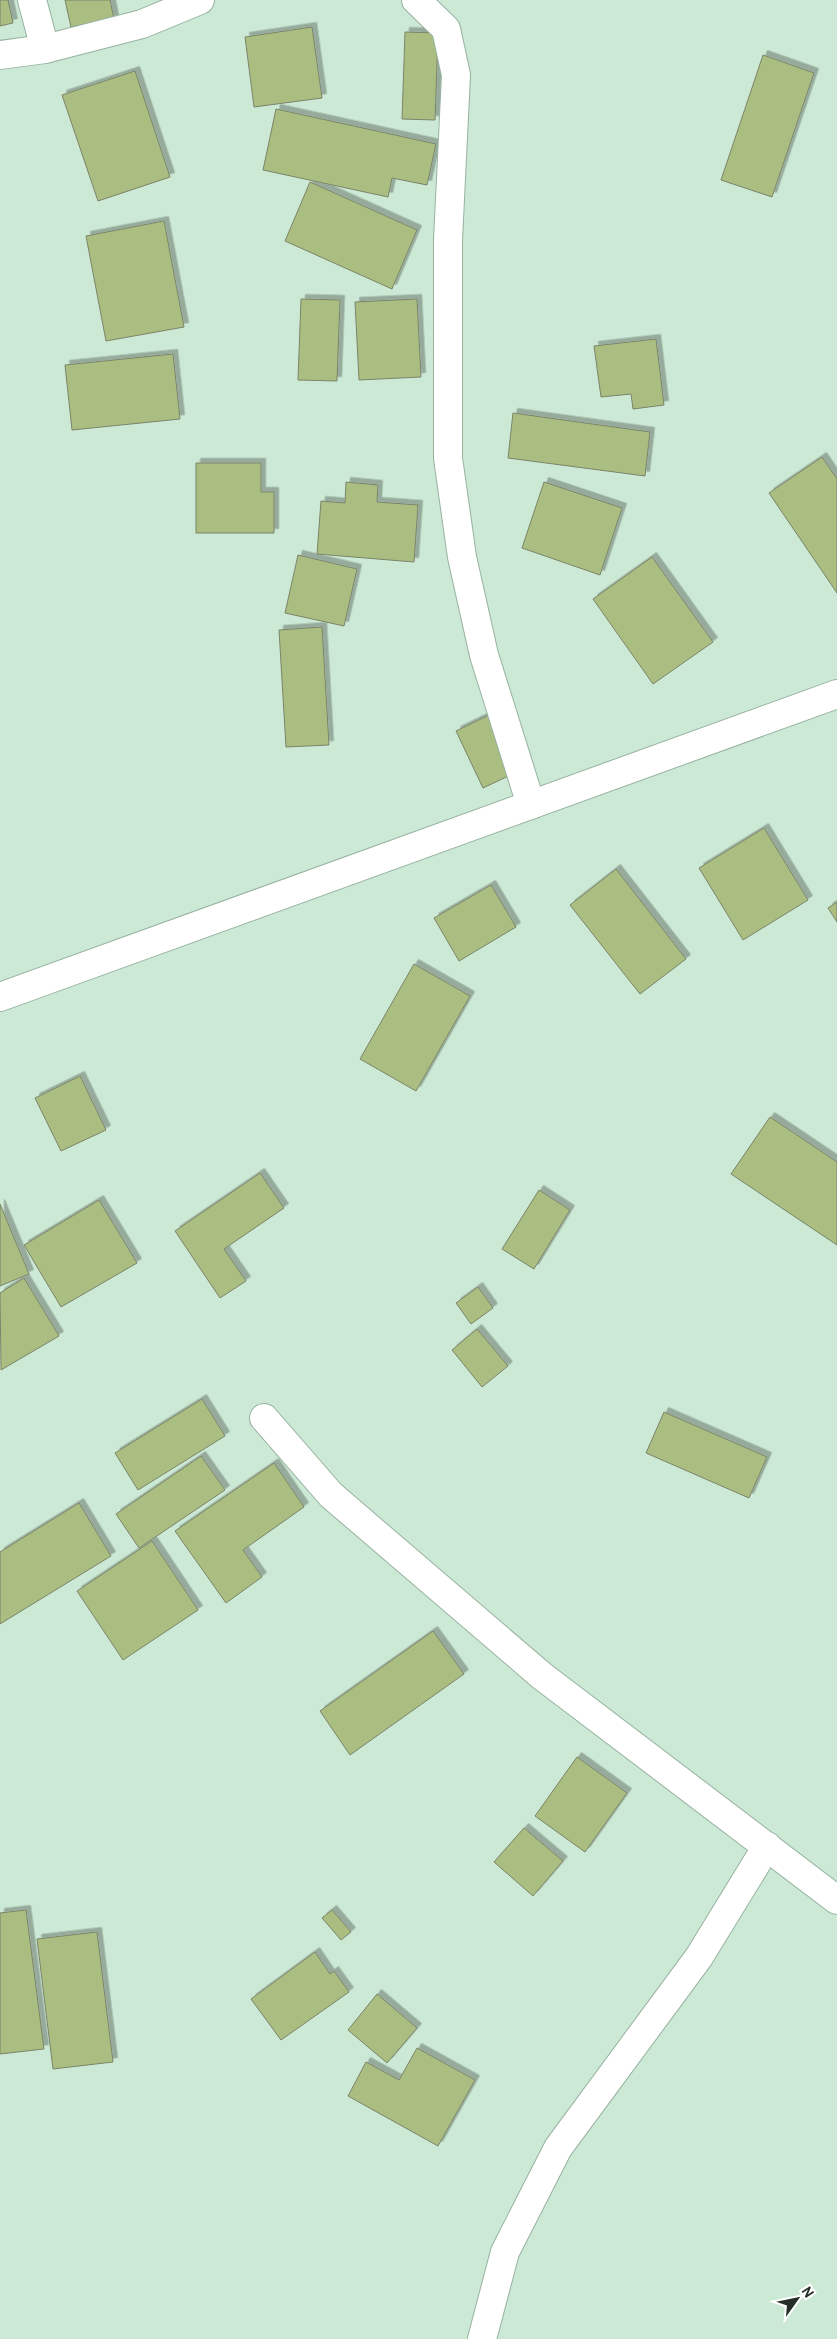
<svg xmlns="http://www.w3.org/2000/svg" width="837" height="2339" viewBox="0 0 837 2339" font-family="Overpass,sans-serif">
<style>
.building{fill:#abbe81;stroke:#7b8369;filter:url(#shadow)}
.lines{fill:none;stroke-linecap:round;stroke-linejoin:round}
.minor-casing{stroke:#97b2a0;stroke-width:30}
.major-casing{stroke:#97b2a0;stroke-width:30}
.minor{stroke:#fff;stroke-width:28}
.major{stroke:#fff;stroke-width:28}
</style>
<defs>
<filter id="shadow"><feDropShadow dx="4.5" dy="-4.5" stdDeviation="0" flood-color="#0004"/></filter>
</defs>
<rect width="100%" height="100%" fill="#cce9d5"/>
<g class="building">
<path d="M0 0H8L13 23 0 26Z"/>
<path d="M65 0H110L114 19 71 27Z"/>
<path d="M312 27 322 98 254 107 245 37Z"/>
<path d="M405 32 438 33 435 120 402 119Z"/>
<path d="M763 55 814 73 772 197 721 180Z"/>
<path d="M135 71 170 177 98 201 62 95Z"/>
<path d="M276 109 436 144 427 185 392 178 388 197 263 170Z"/>
<path d="M310 182 417 230 392 289 285 241Z"/>
<path d="M164 221 184 327 106 341 86 236Z"/>
<path d="M301 299 340 300 337 381 298 380Z"/>
<path d="M417 299 421 377 359 380 355 302Z"/>
<path d="M656 339 664 405 633 409 631 394 601 397 594 346Z"/>
<path d="M173 354 180 419 72 430 65 365Z"/>
<path d="M513 413 650 432 645 476 508 458Z"/>
<path d="M822 457 837 479V593L769 493Z"/>
<path d="M196 463H261V492H274V533H196Z"/>
<path d="M346 482 378 485 377 502 418 505 414 562 317 554 321 501 345 503Z"/>
<path d="M544 482 622 508 600 575 522 548Z"/>
<path d="M298 555 357 569 344 626 285 613Z"/>
<path d="M652 557 713 642 653 684 593 599Z"/>
<path d="M322 627 329 745 286 747 279 630Z"/>
<path d="M489 715 517 772 483 788 456 731Z"/>
<path d="M764 828 808 900 743 940 699 868Z"/>
<path d="M616 869 686 959 640 994 570 905Z"/>
<path d="M491 885 516 927 459 961 434 918Z"/>
<path d="M837 902V922L828 908Z"/>
<path d="M414 964 470 996 416 1091 360 1059Z"/>
<path d="M80 1076 106 1130 61 1151 35 1098Z"/>
<path d="M770 1117 837 1162V1245L731 1174Z"/>
<path d="M260 1173 284 1208 224 1249 246 1281 220 1298 175 1231Z"/>
<path d="M539 1190 570 1210 534 1269 502 1249Z"/>
<path d="M99 1200 137 1263 61 1307 24 1245Z"/>
<path d="M0 1204 29 1274 0 1286Z"/>
<path d="M24 1278 59 1336 1 1370 0 1293Z"/>
<path d="M478 1287 493 1308 471 1324 456 1303Z"/>
<path d="M477 1329 508 1366 482 1387 452 1350Z"/>
<path d="M202 1399 225 1436 138 1490 115 1453Z"/>
<path d="M664 1412 767 1457 749 1498 646 1453Z"/>
<path d="M201 1456 225 1490 139 1548 116 1514Z"/>
<path d="M274 1463 304 1507 243 1550 262 1577 226 1603 175 1531Z"/>
<path d="M79 1503 111 1556 0 1624V1552Z"/>
<path d="M152 1541 198 1610 123 1660 77 1591Z"/>
<path d="M433 1631 464 1674 350 1755 320 1711Z"/>
<path d="M577 1757 627 1793 585 1852 535 1816Z"/>
<path d="M524 1828 563 1861 533 1896 494 1862Z"/>
<path d="M26 1910 44 2049 0 2054V1913Z"/>
<path d="M332 1910 351 1932 341 1940 322 1918Z"/>
<path d="M97 1932 113 2062 53 2069 37 1939Z"/>
<path d="M315 1952 330 1974 334 1971 349 1992 281 2040 251 1999Z"/>
<path d="M377 1994 417 2028 387 2063 348 2030Z"/>
<path d="M417 2048 475 2080 438 2146 348 2096 366 2062 399 2080Z"/>
</g>
<g class="lines">
<g class="minor-casing">
<g id="minor">
<path d="M32 0 45 49"/>
<path d="M416 0 446 29 456 75 448 240V458L462 557 484 655 531 805"/>
<path d="M0 55 45 49 142 24 200 0"/>
<path d="M264 1418 331 1495 542 1676 837 1900"/>
<path d="M482 2339 505 2252 558 2148 699 1957 767 1846"/>
</g>
</g>
<g class="major-casing">
<path id="major" d="M0 997 837 694"/>
</g>
<use href="#minor" class="minor"/>
<use href="#major" class="major"/>
</g>
<g transform="translate(797 2299) rotate(57)" stroke="#ffffff" stroke-width="4" paint-order="stroke">
<path d="M0-4L9 19L0 12L-9 19Z" fill="#252f28"/>
<text y="-8" font-size="14" font-weight="bold" text-anchor="middle" fill="#252f28">N</text>
</g>
</svg>
